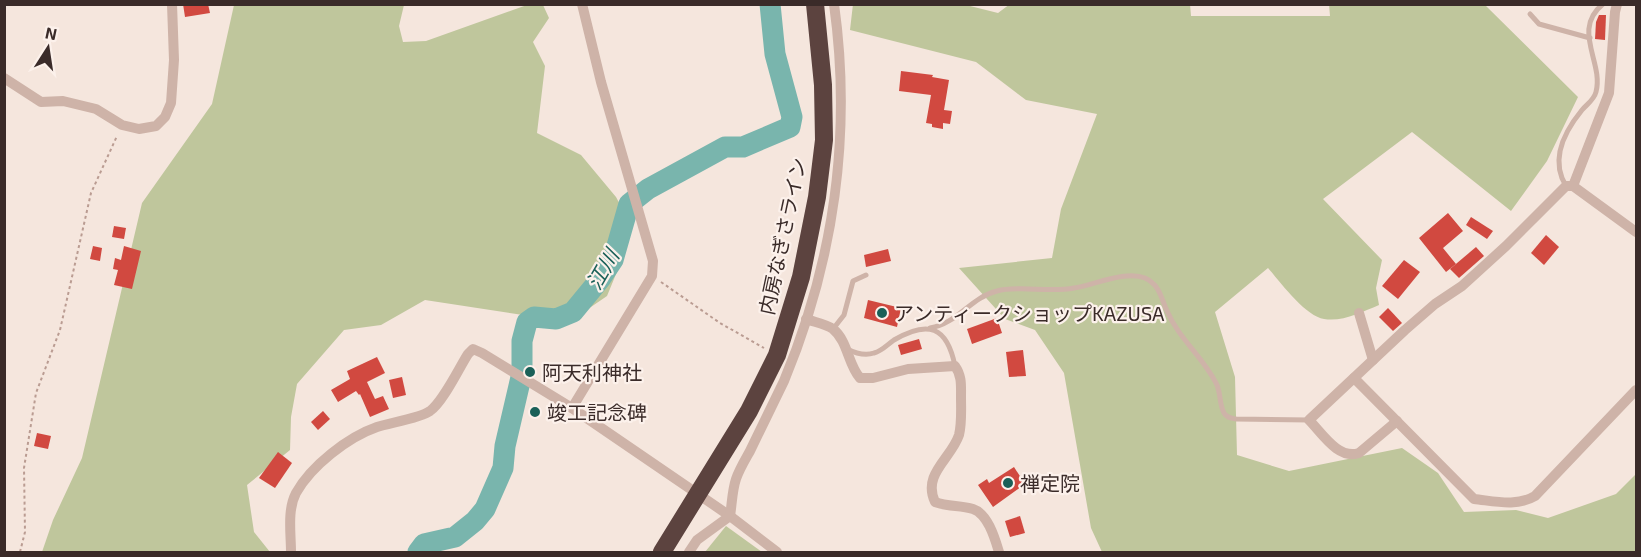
<svg xmlns="http://www.w3.org/2000/svg" width="1641" height="557" viewBox="0 0 1641 557" font-family="'Exo 2','Noto Sans JP',sans-serif">
<style>
.green{fill:#bfc69c}
.lines{fill:none;stroke-linecap:round;stroke-linejoin:round}
.river{stroke:#79b5ad;stroke-width:21}
.building{fill:#d14940}
.path{stroke:#ba9c92;stroke-width:2;stroke-dasharray:3 3;stroke-linecap:butt}
.lane{stroke:#ceb3a8;stroke-width:5}
.street{stroke:#ceb3a8;stroke-width:10}
.highway{stroke:#5c433f;stroke-width:18}
.poi-dot{fill:#1a6058;stroke:#fcf1eb;stroke-width:2}
.labels{text-anchor:middle;dominant-baseline:central;stroke-width:4.5;stroke-linejoin:round;paint-order:stroke}
.street-label{font-size:20px;fill:#3a2b29;stroke:#fcf1eb}
.poi-label{font-size:20px;fill:#3a2b29;stroke:#fcf1eb;text-anchor:start}
.water-label{font-size:21px;font-style:italic;fill:#1a6058;stroke:#fcf1eb}
</style>
<rect width="100%" height="100%" fill="#f5e6dd"/>
<g class="green">
<path d="M853 4H962L998 13 1010 4H1190L1191 16H1330L1329 4 1485 5 1578 97 1547 161 1511 211 1412 132 1323 199 1382 260 1376 288 1379 305C1362 312 1343 322 1324 319 1306 317 1280 282 1268 268L1215 312 1235 377 1237 455 1289 471 1402 448 1438 473 1464 512 1516 510 1548 518 1616 494 1636 474V552H1102L1091 528 1064 373 1035 330 1005 319 959 268 1052 258 1061 209 1097 114 1026 100 976 62 850 30Z"/>
<path d="M234 5H404L399 26 403 42 426 41 527 5H543L549 18 533 42 545 66 537 133 581 155 616 197 632 227 623 257 607 296 569 322 425 300 381 325 344 330 297 384 291 417 290 450 247 485 254 532 270 552H42L53 520 82 458 142 203 212 104Z"/>
<path d="M726 526 762 552H705Z"/>
</g>
<g class="lines">
<path class="river" d="M418 552 424 544 455 537 475 521 485 509 503 468 505 446 522 373V341L527 322 534 317 556 319 573 312 601 278 613 260 629 204 648 189 725 147H743L790 127 792 117 775 54 770 4"/>
</g>
<g class="building">
<path d="M183 4H208L210 13 185 17Z"/>
<path d="M1599 15H1606L1605 40 1595 39 1596 22Z"/>
<path d="M901 71 933 75 932 77 949 80 944 110 952 111 950 124 943 123V129L932 127V124L926 123 931 95 899 91Z"/>
<path d="M1448 213 1463 231 1443 248 1456 264 1446 272 1419 238Z"/>
<path d="M1471 217 1493 231 1487 239 1466 225Z"/>
<path d="M114 226 126 228 124 239 112 237Z"/>
<path d="M1546 235 1559 247 1544 265 1531 253Z"/>
<path d="M93 246 102 248 100 261 90 259Z"/>
<path d="M124 246 141 251 132 289 114 285 118 270 113 269 115 258 121 260Z"/>
<path d="M1476 247 1484 256 1459 278 1450 269Z"/>
<path d="M888 249 891 261 866 267 864 255Z"/>
<path d="M1404 260 1420 272 1398 299 1382 286Z"/>
<path d="M868 300 901 308 897 327 864 318Z"/>
<path d="M1388 308 1402 323 1393 331 1379 317Z"/>
<path d="M997 318 1002 333 972 344 967 329Z"/>
<path d="M919 339 922 349 901 355 898 345Z"/>
<path d="M1023 350 1026 376 1009 377 1006 352Z"/>
<path d="M377 357 385 373 367 382 375 399 383 396 389 409 370 417 360 394 359 395 356 391 338 402 331 390 350 379 347 371Z"/>
<path d="M402 377 406 395 393 398 389 380Z"/>
<path d="M323 411 330 419 318 430 311 422Z"/>
<path d="M37 433 51 436 48 449 34 446Z"/>
<path d="M278 452 292 463 275 488 259 478Z"/>
<path d="M1014 467 1025 484 993 507 978 485 987 479 989 483Z"/>
<path d="M1020 516 1025 533 1010 537 1005 521Z"/>
</g>
<g class="lines">
<g class="path">
<path d="M661 282 720 323 764 348"/>
<path d="M20 552 25 532 24 468 36 393 60 330 91 193 117 136"/>
</g>
<g class="lane">
<path d="M1530 14 1539 24 1590 38"/>
<path d="M1566 186C1550 160 1564 132 1582 110 1587 104 1594 100 1596 92 1604 62 1571 30 1603 4"/>
<path d="M930 328C957 324 971 297 997 291 1018 285 1050 293 1074 288 1094 285 1126 270 1145 278 1160 285 1161 298 1167 311 1179 339 1203 357 1216 383 1221 392 1219 404 1224 413 1227 418 1231 418 1236 419L1309 420"/>
<path d="M833 329 844 315 853 281 866 275"/>
<path d="M847 349C855 353 865 356 874 353 882 351 888 344 894 340 928 320 947 326 955 366"/>
</g>
<g class="street">
<path d="M4 78 41 102 63 101 96 109 122 125 139 129 156 126 165 117 171 103 174 60 172 4"/>
<path d="M1573 186 1609 93 1615 12 1617 4"/>
<path d="M1359 313 1373 360"/>
<path d="M806 319C814 322 826 324 833 329 848 341 848 365 860 378H873L908 369 955 366C962 376 961 385 961 397 961 409 962 423 959 435 951 459 922 474 935 502 948 507 960 505 973 509 988 514 995 539 999 552"/>
<path d="M1354 378 1474 499C1494 501 1517 507 1535 496L1636 390"/>
<path d="M572 408 652 276 653 261 601 82 582 4"/>
<path d="M1397 421 1359 453C1338 460 1322 433 1309 420L1405 330 1435 304 1462 286 1506 246 1566 186H1573L1636 232"/>
<path d="M291 552C291 534 287 510 296 493 311 466 348 437 377 427 389 423 421 418 430 411 443 402 459 368 468 354L473 349 482 353 572 408 730 516 777 552"/>
<path d="M689 552 697 540 730 516C732 504 732 491 736 479 739 470 745 460 750 451 761 428 773 404 784 381 834 261 852 133 834 4"/>
</g>
<path class="highway" d="M662 552 749 411 777 355 801 277 817 197 824 140 823 85 815 4"/>
</g>
<g class="poi-dot">
<circle cx="882" cy="313" r="6"/>
<circle cx="530" cy="372" r="6"/>
<circle cx="535" cy="412" r="6"/>
<circle cx="1008" cy="483" r="6"/>
</g>
<g class="labels">
<g class="street-label">
<text transform="translate(782 236) rotate(-78)">内房なぎさライン</text>
</g>
<g class="poi-label">
<text x="894" y="313">アンティークショップKAZUSA</text>
<text x="542" y="372">阿天利神社</text>
<text x="547" y="412">竣工記念碑</text>
<text x="1020" y="483">禅定院</text>
</g>
<g class="water-label">
<text transform="translate(602 269) rotate(-60)">江川</text>
</g>
</g>
<rect width="1641" height="557" fill="none" stroke="#3a2b29" stroke-width="12"/>
<g transform="translate(48 48) rotate(12)" stroke="#fcf1eb" stroke-width="4.5" paint-order="stroke">
<path d="M0-4.5L10 22L0 15L-10 22Z" fill="#3a2b29"/>
<text y="-9" font-size="16" font-weight="bold" text-anchor="middle" fill="#3a2b29">N</text>
</g>
</svg>
